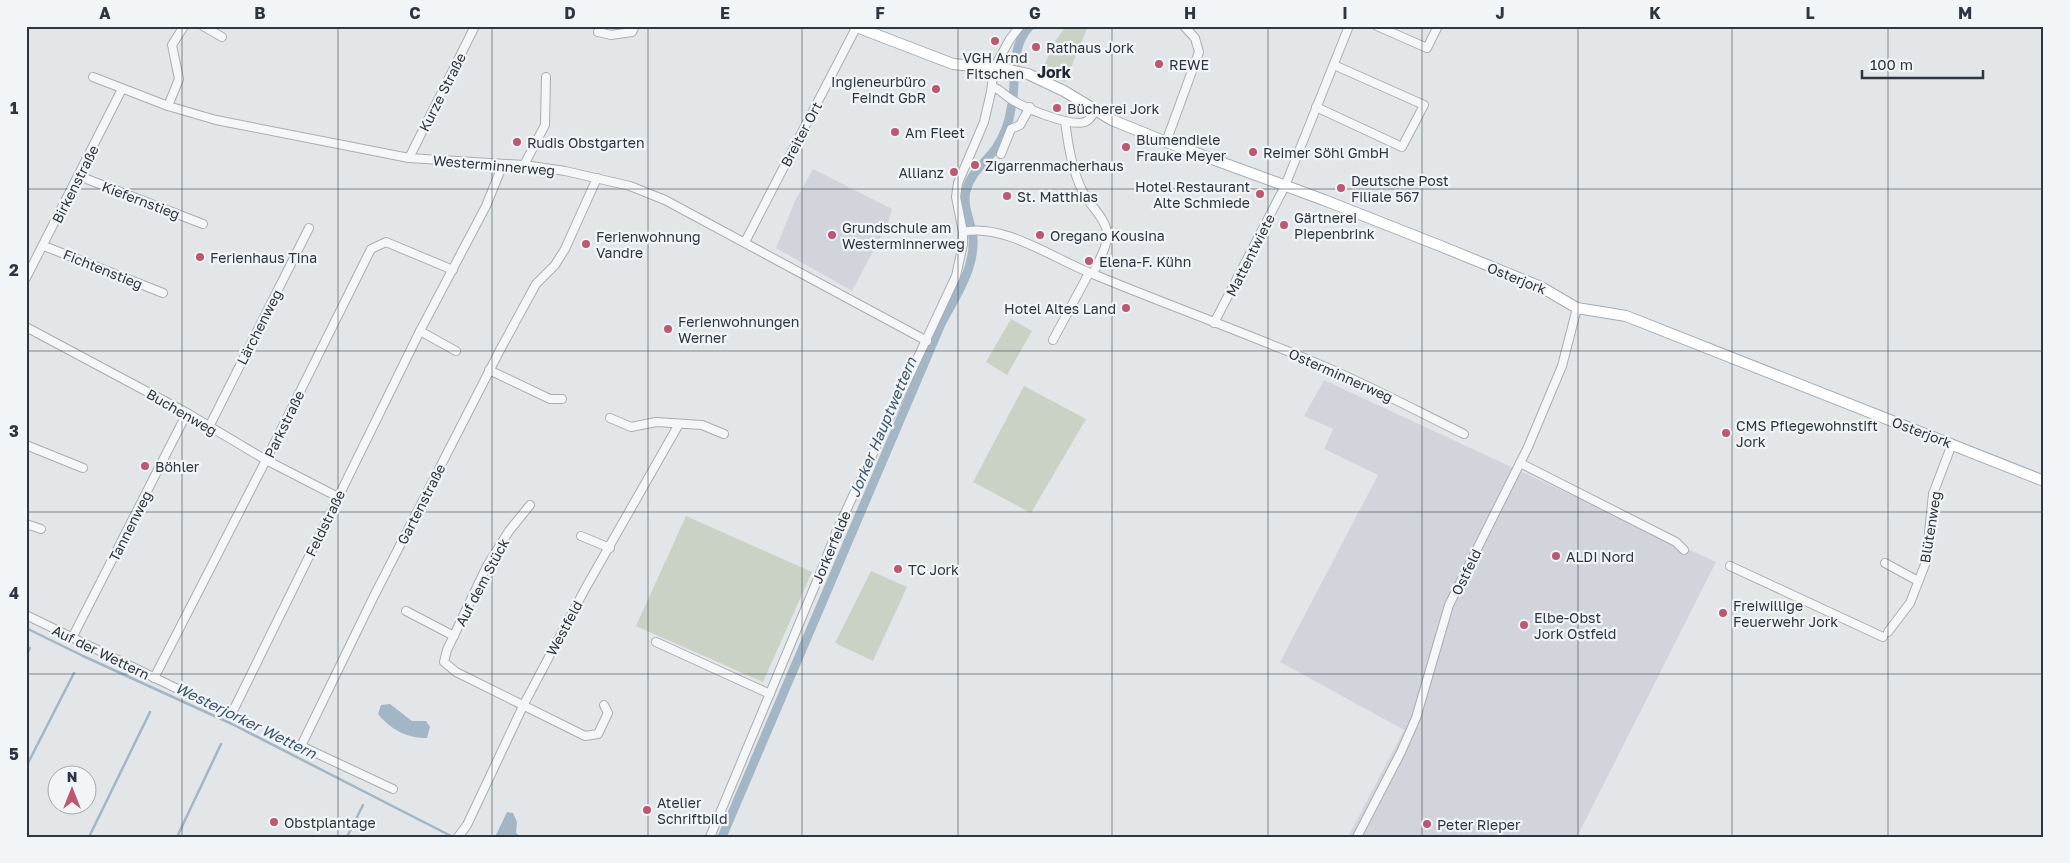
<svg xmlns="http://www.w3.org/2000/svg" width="2070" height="863" viewBox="0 0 2070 863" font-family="'Golos Text',sans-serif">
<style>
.built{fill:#d1d5db}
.green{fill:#cad2c5}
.water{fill:#a2b6c5}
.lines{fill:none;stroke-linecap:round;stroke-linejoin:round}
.stream{stroke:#a2b6c5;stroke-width:2.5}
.canal{stroke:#a2b6c5;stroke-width:9}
.minor-casing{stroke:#a9adb3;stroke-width:10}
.major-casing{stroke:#a3abb4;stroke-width:12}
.minor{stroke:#f5f6f8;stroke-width:8}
.major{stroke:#fff;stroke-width:10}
.grid{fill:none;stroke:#2d3540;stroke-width:1;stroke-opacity:0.55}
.poi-dot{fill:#bf5770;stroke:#f2f5f7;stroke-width:2}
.labels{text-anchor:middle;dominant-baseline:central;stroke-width:4.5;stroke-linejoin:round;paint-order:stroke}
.poi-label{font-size:14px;fill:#2d3540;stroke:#f2f5f7;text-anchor:start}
.street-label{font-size:14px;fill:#2d3540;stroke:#f2f5f7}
.water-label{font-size:15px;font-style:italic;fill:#3b576f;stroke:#f2f5f7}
.quarter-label{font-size:16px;font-weight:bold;fill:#1f2631;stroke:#f2f5f7}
.neatline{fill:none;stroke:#2d3540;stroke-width:2}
.grid-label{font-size:16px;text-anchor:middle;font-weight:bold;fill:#2d3540}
</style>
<rect width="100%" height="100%" fill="#e3e6e9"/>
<g class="built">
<path d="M813 169 892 209 888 223 852 291 776 248 795 201Z"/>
<path d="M1324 380 1716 562 1577 837H1348L1404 730 1280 662 1378 475 1324 449 1333 429 1304 416Z"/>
</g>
<g class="green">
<path d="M1066 26H1088L1065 82 1041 72 1056 40Z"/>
<path d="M1011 319 1032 331 1007 375 986 362Z"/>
<path d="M1024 386 1086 419 1031 513 973 482Z"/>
<path d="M686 516 812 572 763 682 636 626Z"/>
<path d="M871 571 907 587 873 661 835 643Z"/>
</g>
<g class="water">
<path d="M390 704 412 721H426L430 727 427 738C408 739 390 729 378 714L381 705Z"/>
<path d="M507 812 513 813 517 822 516 833 521 837H495Z"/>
</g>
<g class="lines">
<g class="stream">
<path d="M26 628 83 656 232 724 453 837"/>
<path d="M26 656 30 648"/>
<path d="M26 767 74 673"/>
<path d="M89 837 150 712"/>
<path d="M177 837 221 744"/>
<path d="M347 837 363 805"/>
</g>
<path class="canal" d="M722 837 941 324C954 299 975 269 973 239 972 223 962 207 966 191 970 173 986 162 996 148 1004 136 1009 123 1011 109 1018 81 1008 49 1030 26"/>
<g class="minor-casing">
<g id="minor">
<path d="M203 26 222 37"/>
<path d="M1377 26 1427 48 1438 26"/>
<path d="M598 32 611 35 632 32 635 26"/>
<path d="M93 77 168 106 216 120 409 158 524 165 565 171 630 186 665 200 927 341"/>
<path d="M992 87C999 88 1002 93 1008 97 1021 107 1069 127 1085 122 1090 120 1092 116 1095 111"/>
<path d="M168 106 179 79 172 45 184 26"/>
<path d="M1316 107 1402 147 1424 105 1334 65"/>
<path d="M1065 121C1068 144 1072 171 1083 192 1089 205 1104 216 1107 231 1109 245 1098 261 1093 274"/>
<path d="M1166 142 1199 52 1195 38 1184 26"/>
<path d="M1001 154 1011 129 1020 125 1030 107"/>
<path d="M409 158 475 26"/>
<path d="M524 165 545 125 546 77"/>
<path d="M79 176 203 224"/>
<path d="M963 232C1003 223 1053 258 1088 272 1167 305 1249 334 1328 368 1374 388 1419 412 1464 434"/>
<path d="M745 242 857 26"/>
<path d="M44 246 163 293"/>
<path d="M26 278 122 89"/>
<path d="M1214 323 1285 186 1349 26"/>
<path d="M26 327 187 413 266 460 338 497"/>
<path d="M420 331 456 351"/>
<path d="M1053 340 1089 273"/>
<path d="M489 370 550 399H562"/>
<path d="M610 418 631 427 656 422 702 425 724 434"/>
<path d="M209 427 309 228"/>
<path d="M26 445 83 468"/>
<path d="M1520 463 1676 542 1684 550"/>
<path d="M530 505 509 531 487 566 447 650 444 662 456 672 585 736 598 734 608 713 604 705"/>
<path d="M26 524 41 529"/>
<path d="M581 536 610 548"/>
<path d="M1885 563 1918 581"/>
<path d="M1730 566 1883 637"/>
<path d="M406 611 454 636"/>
<path d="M26 615 231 715 420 331 486 206 503 164"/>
<path d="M1888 632 1910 603 1926 562 1933 494 1952 444"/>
<path d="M72 638 187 413"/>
<path d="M656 642 770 694"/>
<path d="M154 678 266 460 371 249 386 242 453 270"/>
<path d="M393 789 301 746 374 596 500 350 536 284 555 265 565 249 597 178"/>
<path d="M458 837 467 825 524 704 585 589 679 424"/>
<path d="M710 837 824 564 837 530 956 276 963 244V232L956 197 958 183 984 122 991 92 994 68 1010 39 1020 26"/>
<path d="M1357 837 1401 752 1416 718 1449 605 1528 447 1562 366 1577 308"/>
</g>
</g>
<g class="major-casing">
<path id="major" d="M854 26 953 64 1004 69 1028 74 1064 91 1112 120 1166 142 1324 200 1438 245 1541 287 1577 308 1626 316 2044 481"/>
</g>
<use href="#minor" class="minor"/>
<use href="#major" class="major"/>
</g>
<path class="grid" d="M182 26V837M338 26V837M492 26V837M648 26V837M802 26V837M958 26V837M1112 26V837M1268 26V837M1422 26V837M1578 26V837M1732 26V837M1888 26V837M26 189H2044M26 351H2044M26 512H2044M26 674H2044"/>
<g class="poi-dot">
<circle cx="995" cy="41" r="5"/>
<circle cx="1036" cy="47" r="5"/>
<circle cx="1159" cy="64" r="5"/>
<circle cx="936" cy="89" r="5"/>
<circle cx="1057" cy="108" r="5"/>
<circle cx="895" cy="132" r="5"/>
<circle cx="517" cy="142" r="5"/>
<circle cx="1126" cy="147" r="5"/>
<circle cx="1253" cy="152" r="5"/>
<circle cx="975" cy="165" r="5"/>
<circle cx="954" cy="172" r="5"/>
<circle cx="1341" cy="188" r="5"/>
<circle cx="1260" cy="194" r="5"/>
<circle cx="1007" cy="196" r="5"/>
<circle cx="1284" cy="225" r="5"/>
<circle cx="832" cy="235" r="5"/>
<circle cx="1040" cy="235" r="5"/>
<circle cx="586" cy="244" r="5"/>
<circle cx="200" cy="257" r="5"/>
<circle cx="1089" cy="261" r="5"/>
<circle cx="1126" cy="308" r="5"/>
<circle cx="668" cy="329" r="5"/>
<circle cx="1726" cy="433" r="5"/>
<circle cx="145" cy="466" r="5"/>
<circle cx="1556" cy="556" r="5"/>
<circle cx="898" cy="569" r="5"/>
<circle cx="1723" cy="613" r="5"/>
<circle cx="1524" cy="625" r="5"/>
<circle cx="647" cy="810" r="5"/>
<circle cx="274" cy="822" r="5"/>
<circle cx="1427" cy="824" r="5"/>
</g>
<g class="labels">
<g class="poi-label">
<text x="1046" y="47">Rathaus Jork</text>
<text x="995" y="57" text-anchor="middle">VGH Arnd<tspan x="995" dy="16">Fitschen</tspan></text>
<text x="1169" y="64">REWE</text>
<text x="926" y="81" text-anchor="end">Ingieneurbüro<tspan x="926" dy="16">Feindt GbR</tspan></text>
<text x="1067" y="108">Bücherei Jork</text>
<text x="905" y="132">Am Fleet</text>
<text x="1136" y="139">Blumendiele<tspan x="1136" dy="16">Frauke Meyer</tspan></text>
<text x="527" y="142">Rudis Obstgarten</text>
<text x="1263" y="152">Reimer Söhl GmbH</text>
<text x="985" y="165">Zigarrenmacherhaus</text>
<text x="944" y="172" text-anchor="end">Allianz</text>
<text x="1351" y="180">Deutsche Post<tspan x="1351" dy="16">Filiale 567</tspan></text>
<text x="1250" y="186" text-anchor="end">Hotel Restaurant<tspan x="1250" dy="16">Alte Schmiede</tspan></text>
<text x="1017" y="196">St. Matthias</text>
<text x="1294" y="217">Gärtnerei<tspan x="1294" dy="16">Piepenbrink</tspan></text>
<text x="842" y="227">Grundschule am<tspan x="842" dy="16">Westerminnerweg</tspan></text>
<text x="1050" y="235">Oregano Kousina</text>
<text x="596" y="236">Ferienwohnung<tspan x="596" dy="16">Vandre</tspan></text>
<text x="210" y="257">Ferienhaus Tina</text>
<text x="1099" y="261">Elena-F. Kühn</text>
<text x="1116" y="308" text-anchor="end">Hotel Altes Land</text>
<text x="678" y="321">Ferienwohnungen<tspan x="678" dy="16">Werner</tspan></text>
<text x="1736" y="425">CMS Pflegewohnstift<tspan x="1736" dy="16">Jork</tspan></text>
<text x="155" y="466">Böhler</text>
<text x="1566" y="556">ALDI Nord</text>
<text x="908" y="569">TC Jork</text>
<text x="1733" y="605">Freiwillige<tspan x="1733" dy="16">Feuerwehr Jork</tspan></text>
<text x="1534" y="617">Elbe-Obst<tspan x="1534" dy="16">Jork Ostfeld</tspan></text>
<text x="657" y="802">Atelier<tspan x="657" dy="16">Schriftbild</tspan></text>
<text x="284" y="822">Obstplantage</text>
<text x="1437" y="824">Peter Rieper</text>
</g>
<g class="street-label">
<text transform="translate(442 92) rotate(-63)">Kurze Straße</text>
<text transform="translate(801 134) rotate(-62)">Breiter Ort</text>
<text transform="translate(494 165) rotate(5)">Westerminnerweg</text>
<text transform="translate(75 184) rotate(-63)">Birkenstraße</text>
<text transform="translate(141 200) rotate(21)">Kiefernstieg</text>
<text transform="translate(1250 255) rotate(-63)">Mattentwiete</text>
<text transform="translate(103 269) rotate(22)">Fichtenstieg</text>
<text transform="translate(1517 278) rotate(22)">Osterjork</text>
<text transform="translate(259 327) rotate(-63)">Lärchenweg</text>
<text transform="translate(1341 375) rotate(24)">Osterminnerweg</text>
<text transform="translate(182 412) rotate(30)">Buchenweg</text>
<text transform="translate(284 424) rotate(-64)">Parkstraße</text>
<text transform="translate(1922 432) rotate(21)">Osterjork</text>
<text transform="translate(421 504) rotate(-63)">Gartenstraße</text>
<text transform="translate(325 523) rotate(-64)">Feldstraße</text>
<text transform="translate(130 526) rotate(-63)">Tannenweg</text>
<text transform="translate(1930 527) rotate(-81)">Blütenweg</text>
<text transform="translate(831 547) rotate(-67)">Jorkerfelde</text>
<text transform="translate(1466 572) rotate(-64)">Ostfeld</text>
<text transform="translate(482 582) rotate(-62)">Auf dem Stück</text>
<text transform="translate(564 628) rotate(-62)">Westfeld</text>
<text transform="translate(101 652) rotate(26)">Auf der Wettern</text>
</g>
<g class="water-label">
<text transform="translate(882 427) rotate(-67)">Jorker Hauptwettern</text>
<text transform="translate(246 720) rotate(26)">Westerjorker Wettern</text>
</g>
<g class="quarter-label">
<text x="1054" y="72">Jork</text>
</g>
</g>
<rect width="2070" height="863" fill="none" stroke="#f2f5f7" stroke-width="55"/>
<g transform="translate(72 790)"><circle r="24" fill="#f2f5f7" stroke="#a3a8ae"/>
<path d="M0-4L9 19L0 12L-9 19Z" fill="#bf5770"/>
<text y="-8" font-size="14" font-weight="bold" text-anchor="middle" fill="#2d3540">N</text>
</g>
<path d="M1862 70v8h121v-8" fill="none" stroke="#2d3540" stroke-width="2.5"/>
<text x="1870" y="70" font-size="15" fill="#2d3540" stroke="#f2f5f7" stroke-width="4" paint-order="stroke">100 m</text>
<rect x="28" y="28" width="2014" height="808" class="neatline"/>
<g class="grid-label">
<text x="105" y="19">A</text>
<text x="260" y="19">B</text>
<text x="415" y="19">C</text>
<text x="570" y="19">D</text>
<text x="725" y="19">E</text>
<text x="880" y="19">F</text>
<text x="1035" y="19">G</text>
<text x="1190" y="19">H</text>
<text x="1345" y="19">I</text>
<text x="1500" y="19">J</text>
<text x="1655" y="19">K</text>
<text x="1810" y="19">L</text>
<text x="1965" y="19">M</text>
<text x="14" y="114">1</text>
<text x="14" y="276">2</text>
<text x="14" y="437">3</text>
<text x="14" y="599">4</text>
<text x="14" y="760">5</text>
</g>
</svg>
